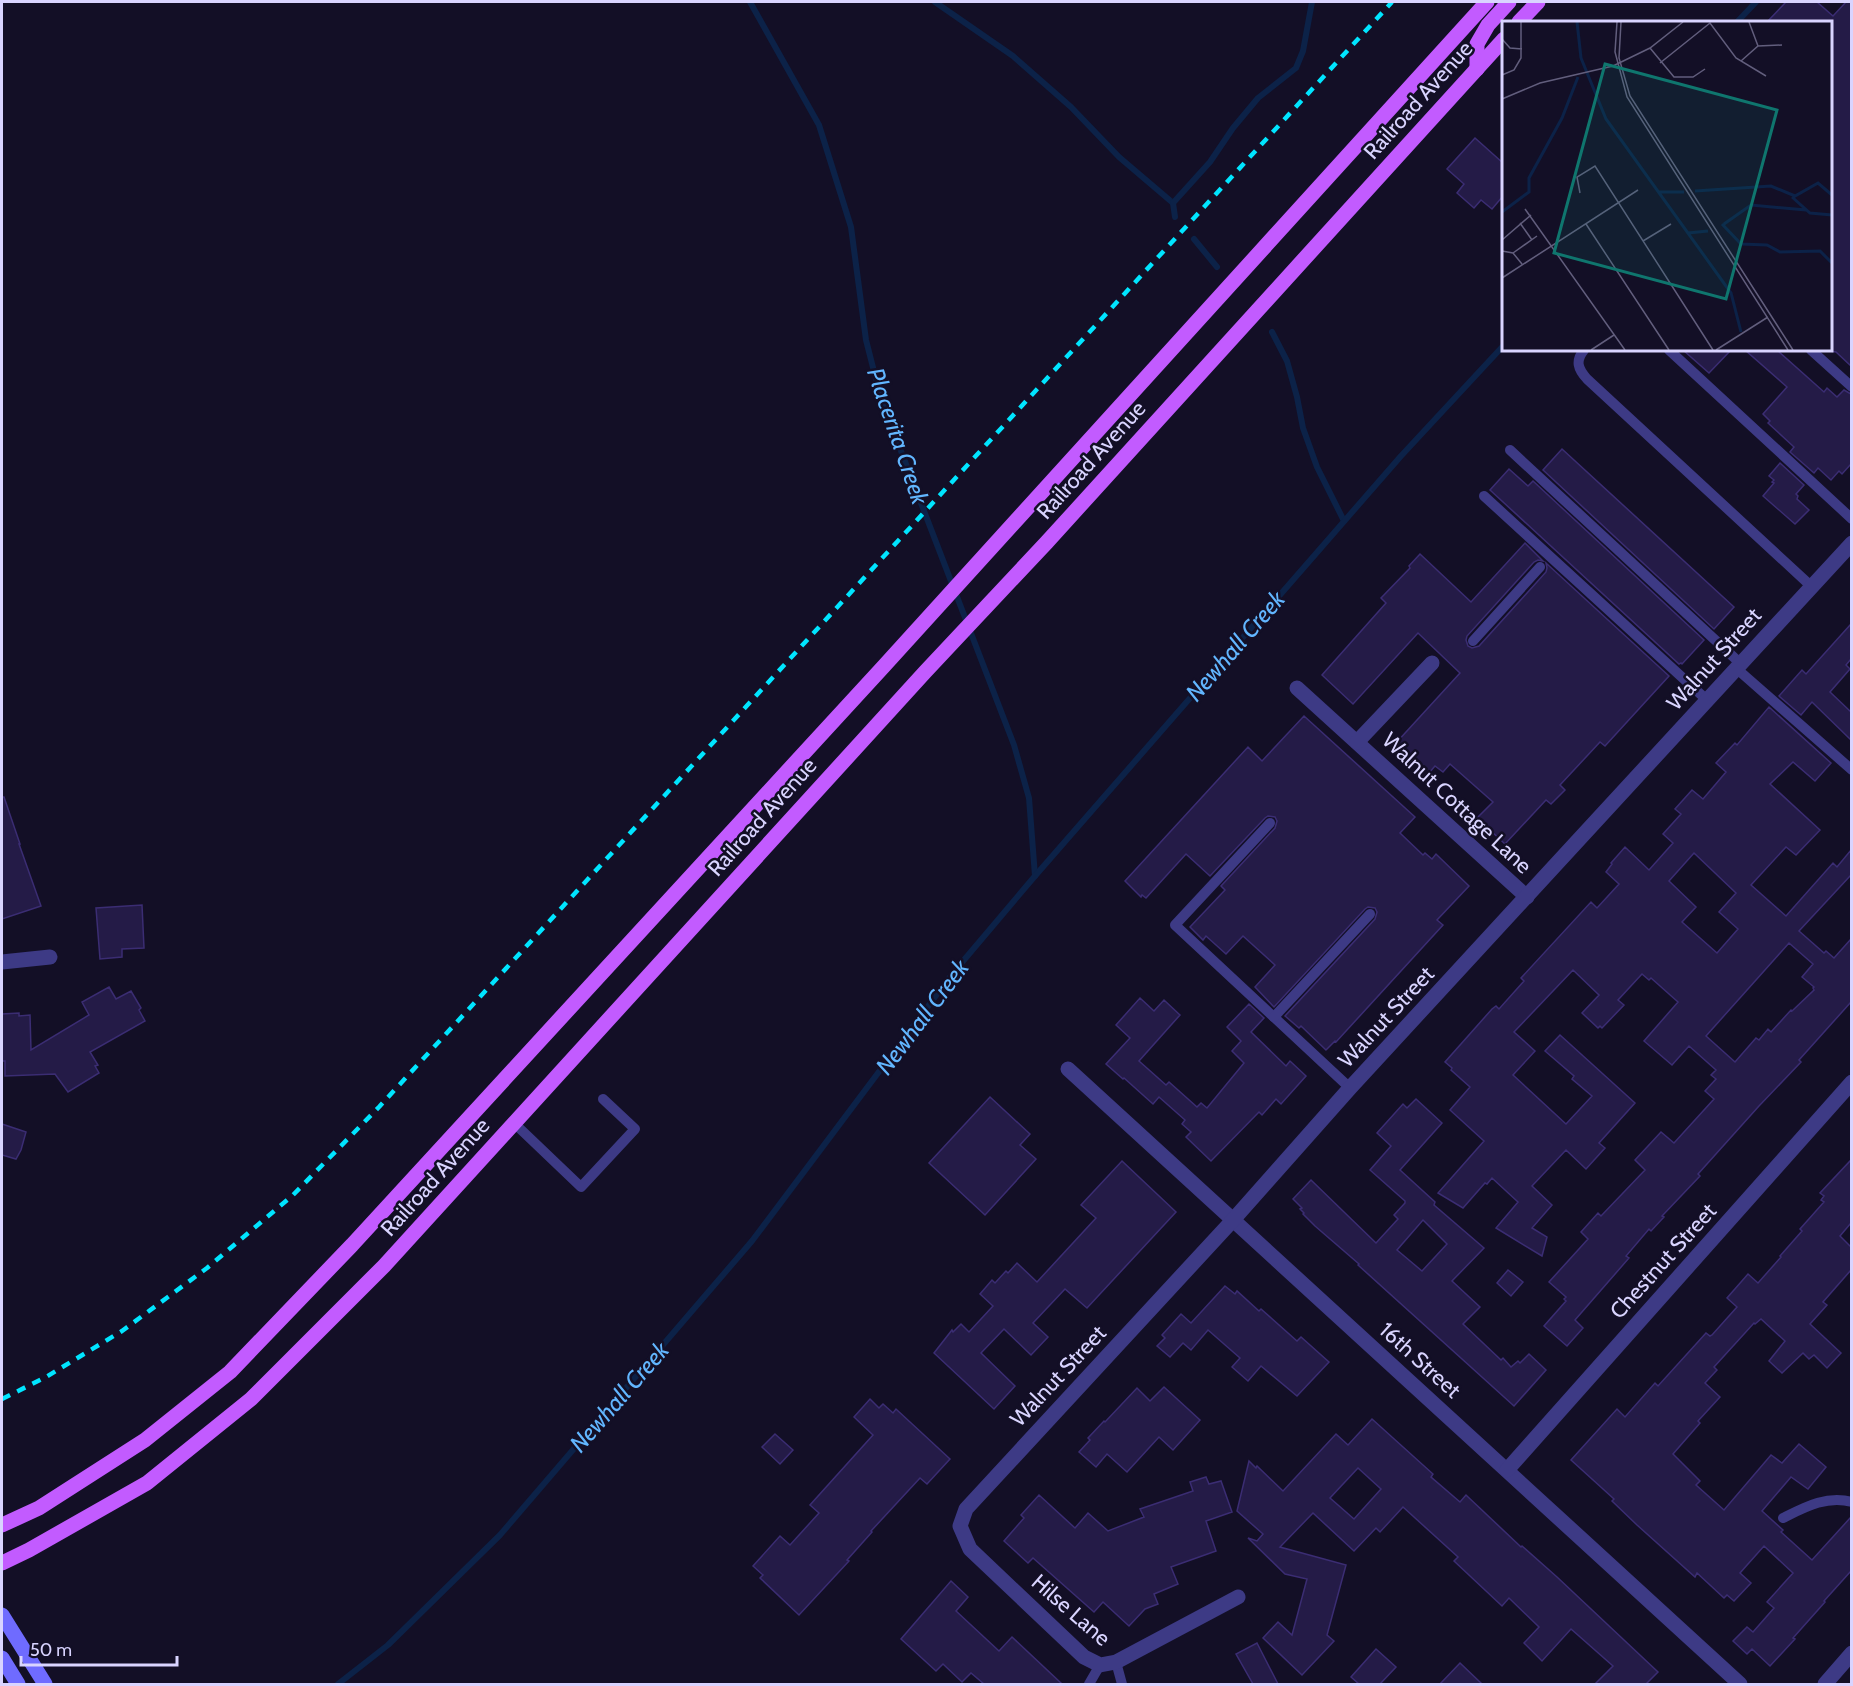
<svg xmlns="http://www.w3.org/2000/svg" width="1853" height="1686" viewBox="0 0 1853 1686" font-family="Cabin,sans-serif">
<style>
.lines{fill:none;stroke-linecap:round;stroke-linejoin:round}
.stream{stroke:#0c2248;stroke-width:6}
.building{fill:#241b47;stroke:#3b2d73;stroke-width:1.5;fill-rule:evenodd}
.lane{stroke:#3d3a85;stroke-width:10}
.street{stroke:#3d3a85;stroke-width:15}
.secondary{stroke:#6f6bff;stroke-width:15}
.primary{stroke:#c25bff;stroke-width:15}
.rail{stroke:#00e5ff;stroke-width:4.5;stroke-dasharray:9 8;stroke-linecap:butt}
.labels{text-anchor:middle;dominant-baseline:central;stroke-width:5;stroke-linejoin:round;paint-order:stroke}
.street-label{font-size:22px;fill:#d9d4ff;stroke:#130f26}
.water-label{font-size:24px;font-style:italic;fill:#62b6ff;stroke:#130f26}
.inset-river{fill:none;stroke:#0c2248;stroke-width:3}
.inset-road{fill:none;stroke:#625e7d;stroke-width:1.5}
.view{fill:#0f766e;fill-opacity:0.15;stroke:#0f766e;stroke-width:3}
.inset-edge{fill:none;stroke:#d9d4ff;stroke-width:3}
</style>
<rect width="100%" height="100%" fill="#130f26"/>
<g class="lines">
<g class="stream">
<path d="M750 2 819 125 851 227 866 340 881 399 1014 745 1029 798 1035 876"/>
<path d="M935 2 1013 56 1071 107 1119 157 1173 203"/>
<path d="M1737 22 1756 2"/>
<path d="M1175 217 1173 203 1210 162 1233 128 1258 98 1296 68 1303 51 1312 2"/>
<path d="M1194 239 1217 267"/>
<path d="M1272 332 1287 361 1297 397 1303 428 1317 467 1344 521"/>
<path d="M338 1684 388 1645 500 1535 752 1241 953 973 1035 876 1401 456 1504 345"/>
</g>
</g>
<g class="building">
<path d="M1786 2H1817L1833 16 1846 2H1851V366L1836 352 1830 351V22H1767Z"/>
<path d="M1475 138 1503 163V196L1492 209 1481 200 1474 208 1457 193 1464 184 1447 169Z"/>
<path d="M1683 350H1731L1709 373Z"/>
<path d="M1745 350H1777L1824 392 1827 388 1837 397 1844 390 1851 394V464L1842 474 1839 471 1831 480 1818 468 1814 473 1790 452 1794 447 1768 423 1770 421 1763 414 1787 387Z"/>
<path d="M1562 449 1734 607 1714 629 1543 470Z"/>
<path d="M1780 463 1804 485 1796 494 1798 496 1797 499 1809 510 1795 524 1763 496 1774 483 1772 482 1774 480 1769 476Z"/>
<path d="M1509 469 1528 486 1533 481 1704 640 1682 664 1681 663 1679 664 1490 490Z"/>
<path d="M1525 543 1543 561 1538 560 1534 562 1467 636 1466 640 1468 646 1472 648 1479 646 1546 572 1547 568 1546 563 1669 676 1605 746 1600 742 1560 785 1565 790 1551 804 1546 800 1505 844 1477 818 1493 802 1450 764 1443 772 1435 766 1429 773 1396 743 1460 673 1418 633 1353 704 1322 675 1386 603 1381 598 1410 568 1409 566 1420 554 1471 602Z"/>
<path d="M1851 624V659L1846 665 1850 669 1830 692 1851 712V740L1812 702 1801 715 1779 696 1802 670 1806 674Z"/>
<path d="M1769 707 1831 763 1815 781 1793 762 1770 784 1820 830 1796 855 1786 847 1751 885 1786 916 1833 863 1837 867 1851 850V875L1799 931 1824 953 1826 951 1834 958 1851 939V1002L1799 1060 1801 1062 1759 1106 1698 1174 1700 1176 1662 1216 1664 1217 1651 1231 1649 1229 1626 1256 1629 1258 1575 1320 1583 1328 1567 1346 1544 1326 1566 1301 1564 1299 1566 1297 1549 1282 1588 1239 1581 1232 1598 1213 1601 1216 1645 1170 1635 1160 1661 1132 1674 1143 1714 1099 1705 1091 1716 1079 1711 1075 1716 1070 1689 1046 1672 1065 1644 1041 1678 1002 1651 978 1649 980 1642 974 1618 1000 1624 1005 1602 1028 1600 1026 1598 1028 1582 1013 1599 995 1573 970 1514 1032 1535 1051 1513 1075 1566 1124 1592 1096 1572 1079 1574 1076 1545 1051 1560 1035 1635 1103 1599 1143 1605 1148 1586 1169 1566 1150 1532 1186 1552 1205 1532 1228 1547 1237 1542 1256 1496 1228 1518 1202 1492 1178 1487 1184 1485 1183 1463 1208 1438 1193 1484 1141 1450 1110 1470 1087 1451 1070 1452 1068 1445 1062 1492 1009 1496 1006 1499 1009 1524 981 1521 978 1591 902 1597 908 1619 884 1606 872 1612 864 1611 863 1625 847 1649 870 1673 843 1663 834 1681 814 1675 809 1692 790 1703 799 1726 772 1716 763 1735 743 1737 745ZM1694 853 1736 893 1719 912 1738 929 1717 953 1682 922 1696 907 1669 881ZM1789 943 1813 964 1802 977 1814 987 1813 988 1814 990 1792 1011 1791 1010 1771 1032 1768 1029 1759 1040 1756 1038 1735 1062 1706 1036Z"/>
<path d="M1304 716 1415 817 1400 833 1423 855 1425 853 1432 859 1436 854 1469 886 1437 920 1443 925 1336 1042 1335 1041 1326 1050 1301 1026 1299 1028 1285 1016 1375 919 1377 912 1375 908 1368 907 1365 909 1274 1007 1255 987 1275 965 1243 936 1226 954 1206 936 1203 940 1190 927 1225 890 1221 886 1275 828 1277 821 1275 817 1268 816 1265 818 1210 876 1186 854 1146 898 1142 895 1141 897 1125 881 1248 747 1262 761Z"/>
<path d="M2 797H4L20 844H19L41 906 2 919Z"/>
<path d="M142 905 144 948 122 949V957L100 959 96 908Z"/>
<path d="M109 987 116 999 131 991 141 1008 139 1010 145 1021 90 1052 98 1065 95 1066 99 1073 68 1092 55 1074 5 1076V1061H2V1014L19 1013V1016L30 1015 31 1050 89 1015 82 1002Z"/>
<path d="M1140 998 1154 1011 1164 1000 1180 1015 1139 1061 1166 1085 1169 1082 1197 1107 1201 1103 1207 1108 1244 1063 1232 1051 1241 1041 1227 1027 1249 1004 1264 1018 1251 1032 1286 1066 1290 1061 1306 1076 1281 1104 1276 1099 1262 1115 1259 1112 1211 1161 1186 1137 1191 1132 1182 1124 1185 1120 1159 1097 1153 1104 1124 1078 1123 1079 1106 1064 1130 1038 1116 1025Z"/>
<path d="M990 1097 1030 1134 1020 1145 1036 1159 985 1215 929 1163Z"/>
<path d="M1416 1099 1442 1123 1400 1170 1435 1202 1434 1205 1484 1248 1452 1281 1480 1307 1463 1324 1501 1360 1503 1358 1511 1367 1518 1361 1520 1363 1529 1354 1546 1370 1514 1406 1358 1265 1359 1264 1315 1226 1303 1214 1304 1213 1300 1209 1302 1208 1293 1199 1311 1180 1376 1243 1398 1219 1394 1215 1405 1203V1201L1370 1170 1391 1146 1377 1133 1403 1104 1407 1108ZM1423 1220 1447 1244 1422 1271 1397 1250Z"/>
<path d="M2 1124 26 1132 21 1150 16 1159 2 1155Z"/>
<path d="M1851 1160V1223L1840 1236 1851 1247V1270L1823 1302 1827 1305 1810 1324 1841 1353 1827 1368 1814 1355 1809 1359 1803 1353 1782 1373 1769 1361 1785 1341 1761 1319 1755 1324 1754 1323 1714 1367 1717 1370 1705 1383 1720 1397 1698 1421 1700 1423 1673 1454 1700 1481 1696 1485 1724 1510 1771 1455 1782 1463 1799 1444 1826 1467 1808 1489 1791 1477 1762 1511 1783 1530 1781 1532 1812 1560 1851 1517V1571L1824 1601 1825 1602 1793 1638 1795 1639 1770 1666 1752 1649 1747 1654 1733 1641 1747 1627 1753 1632 1774 1608 1767 1602 1793 1573 1764 1546 1740 1573 1751 1583 1734 1601 1727 1595 1724 1598 1697 1573 1695 1577 1637 1525 1612 1501 1614 1499 1571 1460 1617 1409 1625 1417 1655 1383 1658 1386 1706 1333 1710 1336 1712 1335 1737 1307 1727 1298 1748 1274 1758 1283 1781 1257 1780 1256 1802 1231 1800 1229 1824 1202 1821 1200 1824 1196 1820 1193Z"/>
<path d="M1122 1161 1176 1212 1087 1308 1065 1289 1033 1323 1048 1337 1031 1355 1004 1329 981 1353 1015 1386 994 1409 934 1353 952 1330 953 1332 961 1324 969 1332 993 1306 980 1294 992 1280 995 1283 1006 1271 1008 1273 1017 1263 1037 1282 1096 1218 1081 1205Z"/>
<path d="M1508 1270 1523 1282 1511 1296 1497 1283Z"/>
<path d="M1225 1286 1235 1294 1237 1291 1259 1311 1261 1309 1297 1341 1301 1337 1329 1362 1297 1396 1261 1366 1248 1381 1232 1367 1240 1358 1208 1330 1191 1350 1183 1343 1170 1357 1157 1346 1165 1338 1162 1335 1181 1314 1191 1323Z"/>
<path d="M1164 1387 1200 1420 1173 1450 1159 1437 1127 1472 1107 1454 1096 1467 1079 1452 1090 1440 1088 1438 1104 1421 1105 1422 1137 1388 1150 1401Z"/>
<path d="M870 1399 879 1408 883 1404 893 1413 896 1409 950 1459 927 1484 920 1478 871 1531 872 1532 847 1560 849 1561 799 1615 760 1578 763 1575 753 1566 780 1536 790 1545 819 1513 810 1505 873 1435 854 1417Z"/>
<path d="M1372 1419 1433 1474 1431 1477 1460 1502 1466 1495 1521 1547 1522 1546 1557 1577 1658 1672 1646 1684H1595L1613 1666 1571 1629 1542 1661 1524 1643 1539 1627 1509 1598 1502 1606 1454 1561 1458 1557 1403 1507 1380 1532 1376 1528 1354 1551 1313 1513 1280 1547 1346 1565 1327 1635 1334 1641 1302 1675 1263 1638 1278 1622 1292 1635 1307 1579 1285 1574 1248 1538 1257 1541 1263 1534 1237 1511 1249 1461 1256 1468 1257 1466 1283 1491 1336 1434 1348 1445ZM1358 1468 1381 1489 1354 1519 1330 1498Z"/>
<path d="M775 1434 793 1450 780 1464 762 1447Z"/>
<path d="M1206 1477 1209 1484 1221 1481 1232 1512 1206 1521 1216 1551 1171 1567 1178 1584 1154 1594 1158 1604 1145 1609 1129 1626 1103 1602 1094 1612 1033 1558 1028 1563 1004 1541 1024 1518 1021 1515 1039 1495 1075 1528 1088 1513 1108 1531 1144 1517 1140 1509 1193 1491 1190 1482Z"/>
<path d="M951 1581 968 1597 956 1611 999 1651 1012 1637 1062 1684H984L971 1673 962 1682 943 1664 936 1671 901 1639Z"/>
<path d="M1257 1643 1278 1684H1253L1236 1654Z"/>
<path d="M1376 1649 1396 1667 1380 1684H1359L1351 1677Z"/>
<path d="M1460 1663 1482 1684H1440Z"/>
</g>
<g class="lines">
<g class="lane">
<path d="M1584 350C1575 361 1578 369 1587 379L1811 586"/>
<path d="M1669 350 1852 519"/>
<path d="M1811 350 1852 387"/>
<path d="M1510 450 1740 663"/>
<path d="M1484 496 1708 701"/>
<path d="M1473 641 1540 567"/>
<path d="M1737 669 1852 770"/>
<path d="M1270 823 1175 925 1350 1088"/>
<path d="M1274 1017 1370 914"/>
<path d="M514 1123 581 1187 635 1129 603 1099"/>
<path d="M1783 1518C1805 1507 1827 1495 1852 1502"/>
<path d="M1116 1662 1122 1684"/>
<path d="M1089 1684 1100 1665"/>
</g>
<g class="street">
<path d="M1297 688 1527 897"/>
<path d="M1357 742 1432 663"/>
<path d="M2 962 50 957"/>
<path d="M1068 1069 1740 1684"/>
<path d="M1507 1470 1852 1082"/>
<path d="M1238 1597 1116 1662 1100 1665 1084 1657 970 1549 960 1526 966 1509 1233 1220 1350 1088 1852 543"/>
<path d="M1825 1684 1852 1653"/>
</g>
<g class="secondary">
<path d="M2 1615 45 1684"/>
<path d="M2 1658 18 1684"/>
</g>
<g class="primary">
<path d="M1519 22 1538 2"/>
<path d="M1477 69V44L1488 25 1509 2"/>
<path d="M2 1525 39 1508 145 1440 230 1372 352 1245 884 666 1487 2"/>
<path d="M2 1563 29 1550 147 1483 251 1399 384 1266 925 672 1047 542 1504 39"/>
</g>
<path class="rail" d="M2 1399 46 1377 122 1331 207 1268 293 1195 379 1107 1392 2"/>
</g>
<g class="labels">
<g class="street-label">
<text transform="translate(1418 100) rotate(-48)">Railroad Avenue</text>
<text transform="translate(1091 460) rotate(-48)">Railroad Avenue</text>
<text transform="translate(1714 659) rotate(-48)">Walnut Street</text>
<text transform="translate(1457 803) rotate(43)">Walnut Cottage Lane</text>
<text transform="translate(762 817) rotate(-48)">Railroad Avenue</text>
<text transform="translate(1386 1017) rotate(-47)">Walnut Street</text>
<text transform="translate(435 1177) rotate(-48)">Railroad Avenue</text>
<text transform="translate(1663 1261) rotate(-48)">Chestnut Street</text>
<text transform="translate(1420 1360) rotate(42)">16th Street</text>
<text transform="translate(1058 1376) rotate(-47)">Walnut Street</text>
<text transform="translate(1071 1610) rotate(41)">Hilse Lane</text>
</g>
<g class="water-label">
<text transform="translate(898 436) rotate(71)">Placerita Creek</text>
<text transform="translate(1235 646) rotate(-49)">Newhall Creek</text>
<text transform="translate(922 1017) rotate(-53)">Newhall Creek</text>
<text transform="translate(619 1397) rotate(-49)">Newhall Creek</text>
</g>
</g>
<g transform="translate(1502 21)">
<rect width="330" height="330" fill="#130f26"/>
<path class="inset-river" d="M75 1 79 37M79 37 104 98 229 272 239 311M193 170 269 165 293 175 316 162 330 174M157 171H182M290 176 308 192 330 194M0 191 27 171V157L60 97 76 56M220 203 239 223 265 224 278 231 318 230 330 242M222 203 249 184 304 189M186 212 206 210"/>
<path class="inset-road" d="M115 1 113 31 125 76 286 329M119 1 117 37 128 75 291 329M247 1 256 25M0 18 8 27 20 28M148 27 172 56H191L203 48M239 40 256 25 280 24M158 42 208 2 234 37 264 55M0 54 12 49 19 37V1M0 78 38 62 111 45 148 27 181 1M78 172 75 156 93 145 211 329M23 188 123 329M18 202 30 219M84 203 167 329M0 219 29 194M141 220 169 203M0 230 11 232 20 243M11 232 35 215M0 257 136 169M89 329 112 314M214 329 266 296"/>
<path class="view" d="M103 43 275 89 224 278 52 232Z"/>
<rect width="330" height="330" class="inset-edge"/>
</g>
<rect width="1853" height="1686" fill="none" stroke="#d9d4ff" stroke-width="6"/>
<path d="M21 1656v9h156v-9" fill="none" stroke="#d9d4ff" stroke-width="3"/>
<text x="30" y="1656" font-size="18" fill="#d9d4ff" stroke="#130f26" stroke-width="4.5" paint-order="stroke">50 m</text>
</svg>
